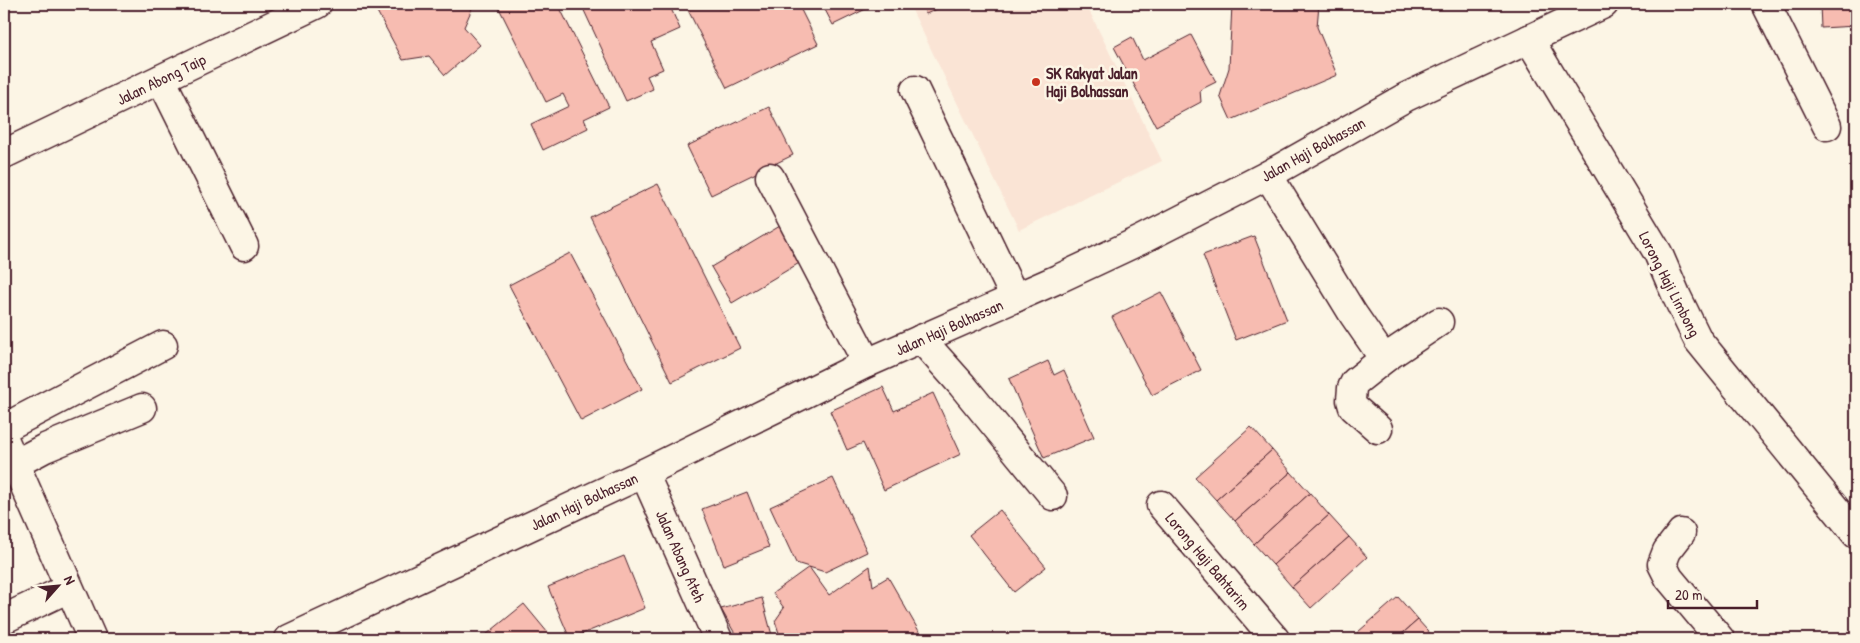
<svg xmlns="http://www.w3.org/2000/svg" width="1860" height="643" viewBox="0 0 1860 643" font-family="'Patrick Hand',sans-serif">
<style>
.built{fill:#fae4d5}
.building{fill:#f7bcb1;stroke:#4a1f2b}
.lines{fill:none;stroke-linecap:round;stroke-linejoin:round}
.minor-casing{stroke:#4a1f2b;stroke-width:31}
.minor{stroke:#fcf5e5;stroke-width:28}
.poi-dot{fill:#c8321e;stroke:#fcf5e5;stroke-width:2}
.labels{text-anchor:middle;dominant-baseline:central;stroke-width:5;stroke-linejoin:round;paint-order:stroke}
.poi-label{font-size:16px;font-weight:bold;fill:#4a1f2b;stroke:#fcf5e5;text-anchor:start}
.street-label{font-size:16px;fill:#4a1f2b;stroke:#fcf5e5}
</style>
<rect width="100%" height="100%" fill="#fcf5e5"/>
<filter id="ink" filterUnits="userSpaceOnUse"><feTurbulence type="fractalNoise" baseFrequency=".02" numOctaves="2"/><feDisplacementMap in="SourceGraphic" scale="10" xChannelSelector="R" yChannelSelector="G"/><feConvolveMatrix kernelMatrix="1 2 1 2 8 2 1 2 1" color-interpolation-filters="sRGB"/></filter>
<g filter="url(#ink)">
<path class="built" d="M909 4H1086L1162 161 1019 230Z"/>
<g class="building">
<path d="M373 4H474L464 27 480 45 445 75 429 56 403 60Z"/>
<path d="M497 4H558L609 107 584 119 588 128 543 150 531 124 569 106 563 94 546 102Z"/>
<path d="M581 4H669L680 29 651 42 663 69 647 76 653 89 626 101Z"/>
<path d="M685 4H798L818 44 727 88Z"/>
<path d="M822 4H876L833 25Z"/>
<path d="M921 4H948L926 14Z"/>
<path d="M1232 4H1319L1317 27 1337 75 1231 120 1220 96 1229 68Z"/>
<path d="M1820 4H1856V26L1821 28Z"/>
<path d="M1191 35 1216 82 1200 90 1201 102 1156 126 1114 47 1132 37 1143 60Z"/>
<path d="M769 107 793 155 711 195 687 146Z"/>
<path d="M658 184 740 348 672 382 590 217Z"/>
<path d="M780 226 801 262 732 303 711 267Z"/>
<path d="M1254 236 1287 320 1236 340 1203 255Z"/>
<path d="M570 253 642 389 581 421 509 285Z"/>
<path d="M1161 292 1201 370 1152 395 1112 317Z"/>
<path d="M1048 361 1054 375 1064 370 1094 437 1044 458 1009 379Z"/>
<path d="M883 387 894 411 933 393 961 454 884 490 863 443 847 450 830 411Z"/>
<path d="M1251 427 1272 450 1216 500 1195 477Z"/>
<path d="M1272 450 1291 472 1235 521 1216 500Z"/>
<path d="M1291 472 1310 493 1254 544 1235 521Z"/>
<path d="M833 478 867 552 825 572 796 563 770 507Z"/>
<path d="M747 492 769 547 724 565 702 509Z"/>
<path d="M1310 493 1329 515 1273 565 1254 544Z"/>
<path d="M1000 510 1046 567 1014 592 969 535Z"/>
<path d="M1329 515 1349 537 1292 587 1273 565Z"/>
<path d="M1349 537 1367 557 1311 608 1292 587Z"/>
<path d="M624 556 645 608 570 639 548 587Z"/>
<path d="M870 566 873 586 888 577 920 633 909 639H781L775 621 784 608 773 593 809 567 829 595Z"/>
<path d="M1398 597 1418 620 1396 639H1350Z"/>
<path d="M762 598 773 639H738L721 609Z"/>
<path d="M524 604 553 639H481Z"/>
<path d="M1418 620 1435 639H1396Z"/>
</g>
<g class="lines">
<g class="minor-casing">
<g id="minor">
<path d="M1766 4 1827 126"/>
<path d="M1529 39 1658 253 1677 297 1698 340 1856 534"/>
<path d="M161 79 244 246"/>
<path d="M915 90 1015 298"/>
<path d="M4 154 317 4"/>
<path d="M1268 175 1353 314 1384 359"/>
<path d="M770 177 867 363"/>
<path d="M921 339 962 385 1053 496"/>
<path d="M4 428 163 345"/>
<path d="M1378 429 1353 407 1351 400 1352 388 1355 382 1384 359 1439 322"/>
<path d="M4 439 92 639"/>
<path d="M15 464 45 448 142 408"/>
<path d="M644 473 718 639"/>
<path d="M1161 505 1275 639"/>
<path d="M1681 533 1667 551 1662 564 1669 578 1720 639"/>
<path d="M4 619 69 588"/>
<path d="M289 639 644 473 867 363 1060 278 1141 240 1268 175 1406 97 1604 4"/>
</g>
</g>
<use href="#minor" class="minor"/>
</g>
</g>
<circle class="poi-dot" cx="1036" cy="82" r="5"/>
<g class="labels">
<g class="poi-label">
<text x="1046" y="73">SK Rakyat Jalan<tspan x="1046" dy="18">Haji Bolhassan</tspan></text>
</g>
<g class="street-label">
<text transform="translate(161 79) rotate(-26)">Jalan Abong Taip</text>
<text transform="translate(1313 149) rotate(-29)">Jalan Haji Bolhassan</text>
<text transform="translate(1670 284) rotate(63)">Lorong Haji Limbong</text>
<text transform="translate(949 327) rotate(-24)">Jalan Haji Bolhassan</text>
<text transform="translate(584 501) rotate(-25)">Jalan Haji Bolhassan</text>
<text transform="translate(681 556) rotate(66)">Jalan Abang Ateh</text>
<text transform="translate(1208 561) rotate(50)">Lorong Haji Bahtarim</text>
</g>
</g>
<rect width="1860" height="643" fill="none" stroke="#fcf5e5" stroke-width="20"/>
<rect x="10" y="10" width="1840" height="623" fill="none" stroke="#4a1f2b" stroke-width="2" filter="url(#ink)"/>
<g transform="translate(58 586) rotate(63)" stroke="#fcf5e5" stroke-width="4" paint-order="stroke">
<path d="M0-4L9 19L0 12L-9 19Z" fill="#4a1f2b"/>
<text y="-8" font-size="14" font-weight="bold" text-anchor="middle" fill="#4a1f2b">N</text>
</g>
<path d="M1668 600v8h89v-8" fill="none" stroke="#4a1f2b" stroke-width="2.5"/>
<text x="1675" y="600" font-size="15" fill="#4a1f2b" stroke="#fcf5e5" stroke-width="4" paint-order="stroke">20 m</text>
</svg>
